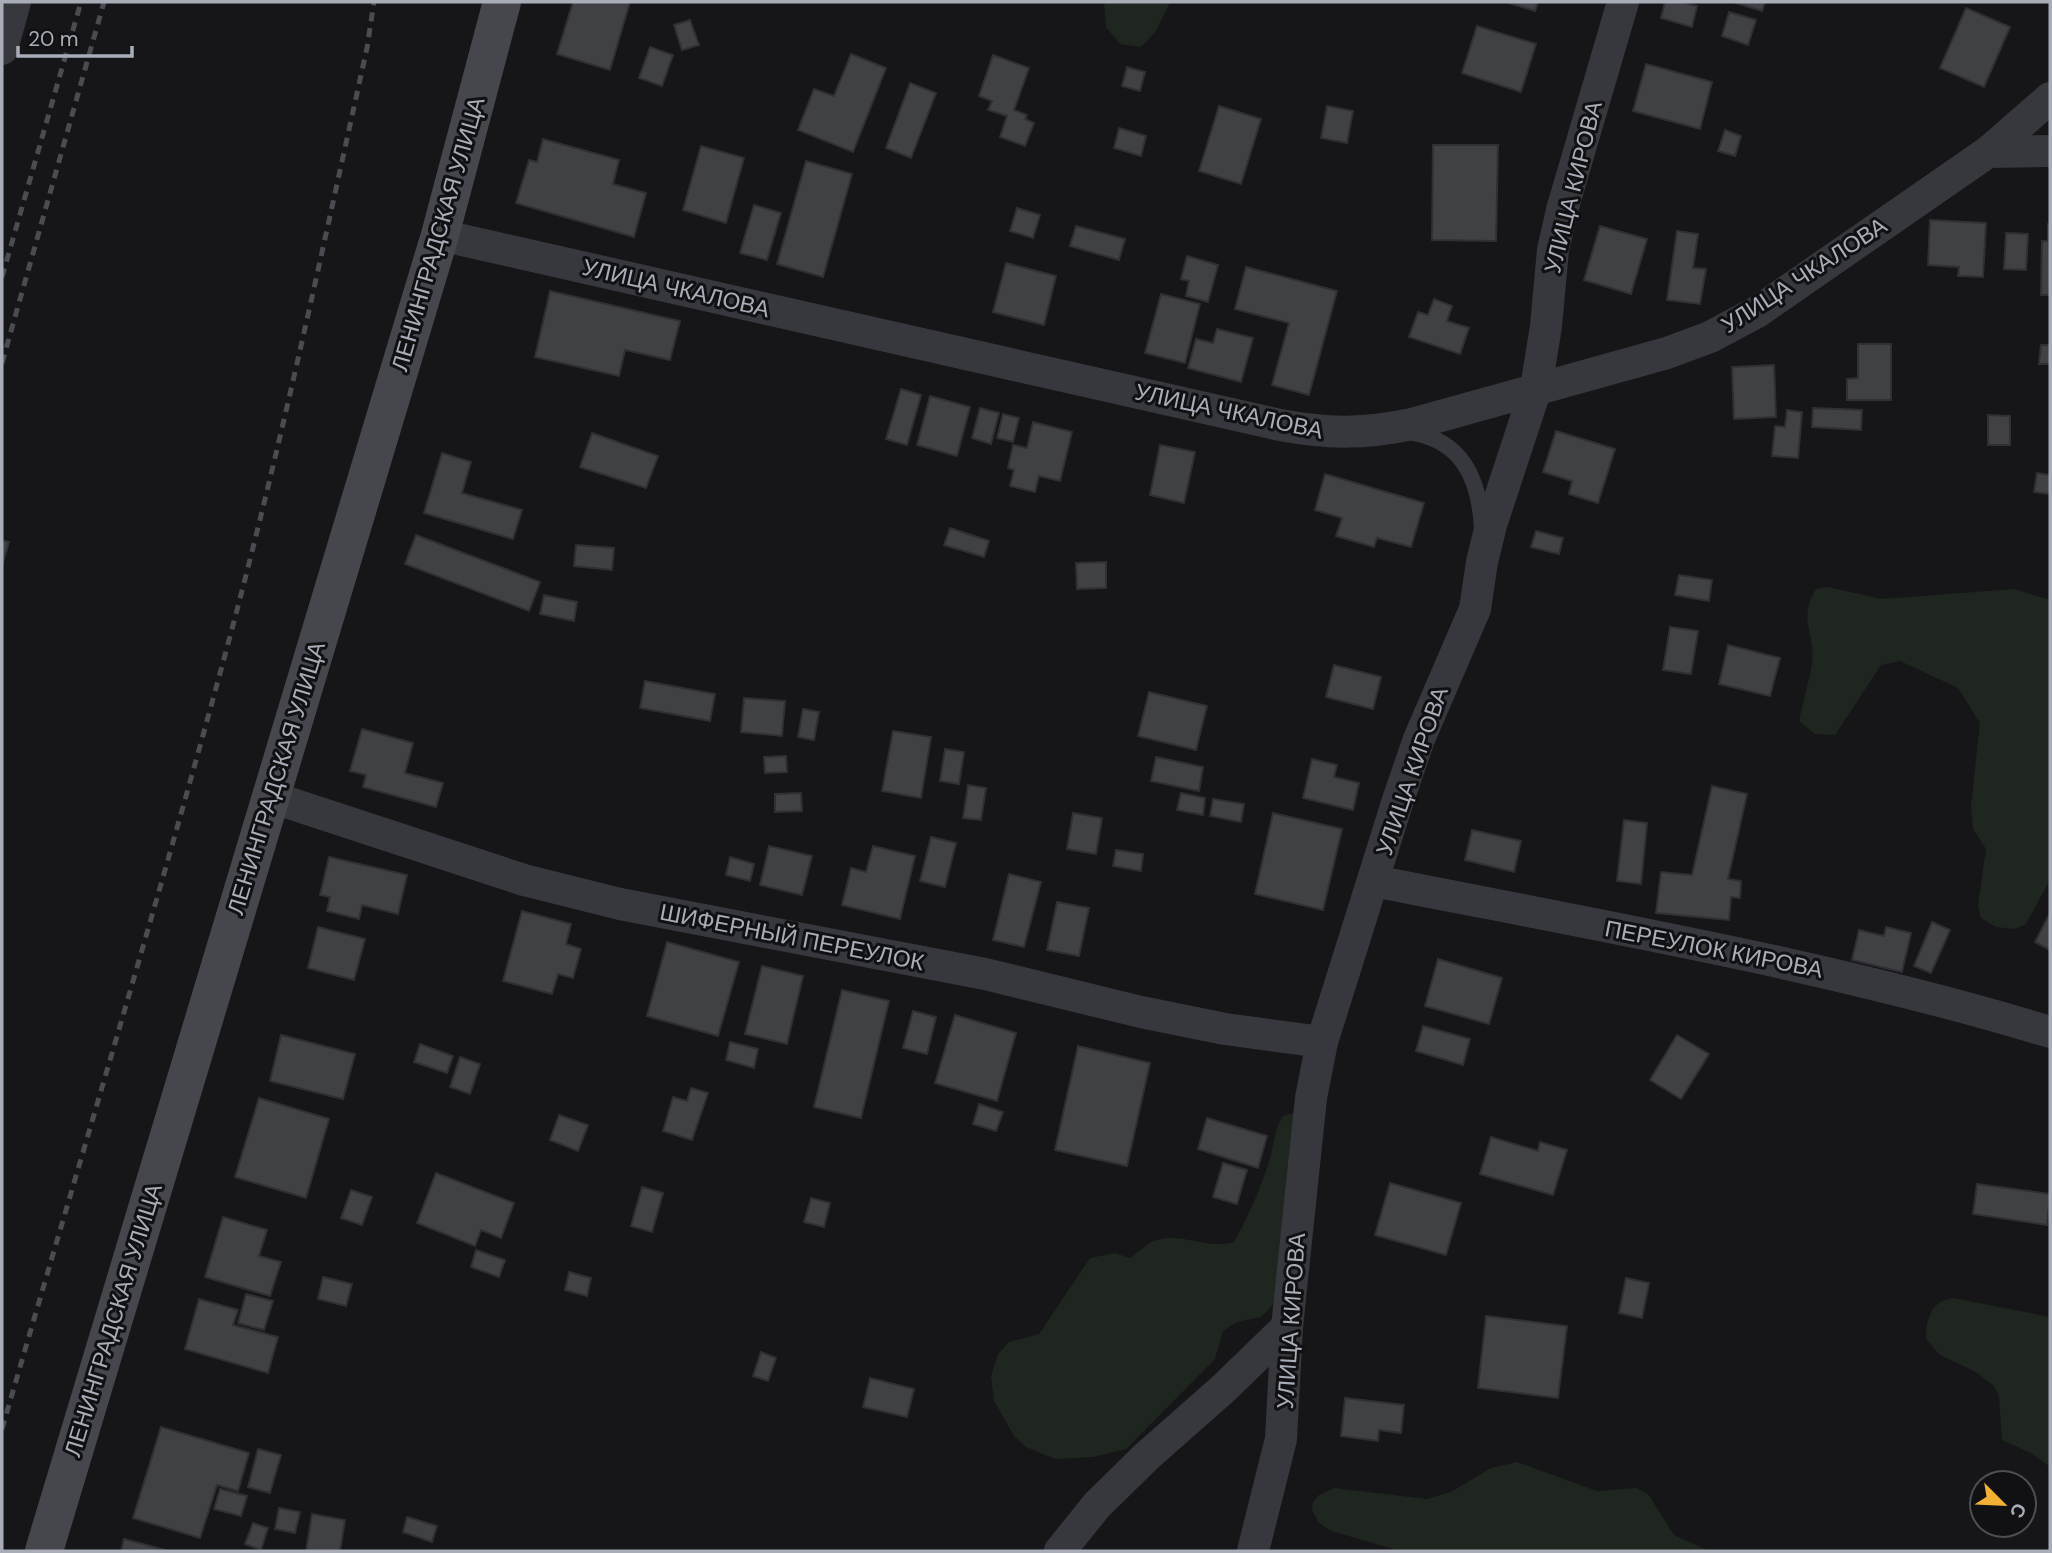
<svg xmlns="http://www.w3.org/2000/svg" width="2052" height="1553" viewBox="0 0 2052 1553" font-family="'DM Sans',sans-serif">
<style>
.green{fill:#1e261f}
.building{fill:#404145;stroke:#303034;stroke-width:2}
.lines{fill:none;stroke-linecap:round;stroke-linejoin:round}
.lane{stroke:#37383d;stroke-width:16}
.street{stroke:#37383d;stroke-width:32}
.secondary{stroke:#45474d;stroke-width:38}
.rail{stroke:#4a4c52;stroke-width:5;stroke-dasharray:9 7;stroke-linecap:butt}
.labels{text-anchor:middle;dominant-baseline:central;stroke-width:6;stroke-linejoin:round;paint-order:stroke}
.street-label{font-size:23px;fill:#a8adb8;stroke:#111113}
</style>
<rect width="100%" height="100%" fill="#161618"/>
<g class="green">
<path d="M1104 2H1170L1156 31 1141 47 1120 44 1106 27Z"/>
<path d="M1827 587 1882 599 2014 589 2050 600V880L2026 924 2015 929 1996 927 1981 918 1978 906 1986 849 1973 829 1971 807 1980 723 1958 688 1900 661 1881 665 1835 735 1815 734 1799 721C1803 702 1809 682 1812 663 1816 633 1797 620 1816 589Z"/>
<path d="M1294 1113 1277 1295 1272 1306 1261 1317 1237 1322 1223 1331 1215 1359 1126 1449 1093 1457 1055 1459 1026 1447 1014 1436 994 1401 991 1376 998 1354 1009 1342 1039 1334 1090 1258 1115 1253 1130 1258C1139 1252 1146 1243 1157 1240 1182 1232 1209 1250 1234 1242 1249 1216 1259 1191 1269 1162 1274 1146 1274 1130 1283 1116Z"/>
<path d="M1953 1298 2050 1317V1467L2031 1453 2002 1440 1999 1396 1994 1386 1976 1372 1940 1355 1926 1339C1926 1319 1931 1301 1953 1298Z"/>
<path d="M1517 1462 1597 1491 1636 1488 1648 1494 1674 1535 1709 1551H1400L1331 1531 1319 1523 1312 1510 1313 1502 1319 1495 1334 1488 1427 1499 1451 1492 1491 1468Z"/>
</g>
<g class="building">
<path d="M573 2H630L610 70 557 54Z"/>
<path d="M1506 2H1538L1535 11Z"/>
<path d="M1665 2H1681L1697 6 1692 27 1661 18Z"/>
<path d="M1733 2H1765L1762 11Z"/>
<path d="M1966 8 2010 27 1984 87 1940 68Z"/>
<path d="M1729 12 1756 20 1748 45 1722 36Z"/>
<path d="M690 20 699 45 682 50 674 25Z"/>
<path d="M1477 26 1536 44 1521 92 1462 73Z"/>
<path d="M650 47 673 55 662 86 639 78Z"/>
<path d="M851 54 886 68 853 152 798 130 814 89 834 96Z"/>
<path d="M993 55 1029 68 1014 110 1027 115 1025 119 1034 123 1025 146 1000 137 1007 116 988 110 992 101 979 96Z"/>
<path d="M1646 64 1712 82 1700 129 1633 111Z"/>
<path d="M1127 67 1145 72 1140 91 1122 86Z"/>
<path d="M910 83 936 93 911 158 886 148Z"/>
<path d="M1219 106 1261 119 1241 184 1199 171Z"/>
<path d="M1327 106 1353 111 1347 143 1321 138Z"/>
<path d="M1119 128 1146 136 1141 156 1114 148Z"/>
<path d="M1725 130 1741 136 1735 156 1718 151Z"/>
<path d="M543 139 619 160 613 184 646 193 634 237 516 203 529 160 537 162Z"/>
<path d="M1433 145H1498L1496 241 1432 240Z"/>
<path d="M701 146 744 158 726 223 683 210Z"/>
<path d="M806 161 852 174 823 277 777 264Z"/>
<path d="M754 205 781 213 767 260 740 253Z"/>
<path d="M1017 208 1040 215 1033 238 1010 231Z"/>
<path d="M1930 220 1986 223 1983 277 1958 276 1959 267 1928 265Z"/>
<path d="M2048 224H2050V295H2041L2042 241H2048Z"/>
<path d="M1076 226 1125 239 1119 260 1070 246Z"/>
<path d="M1600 226 1647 239 1631 294 1584 280Z"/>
<path d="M1677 231 1698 234 1693 268 1706 269 1700 304 1667 300Z"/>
<path d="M2006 233 2028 234 2026 270 2004 269Z"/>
<path d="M1187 256 1218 265 1208 302 1186 296 1189 281 1181 279Z"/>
<path d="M1006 263 1056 276 1044 325 993 312Z"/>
<path d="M1246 267 1337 291 1309 395 1272 385 1289 323 1235 309Z"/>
<path d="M550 291 680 321 670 360 625 350 619 376 535 357Z"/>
<path d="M1161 294 1200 304 1185 363 1145 353Z"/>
<path d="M1434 299 1452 306 1447 321 1469 328 1460 354 1409 337 1418 312 1428 315Z"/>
<path d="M1217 329 1253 338 1241 382 1188 368 1196 339 1213 343Z"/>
<path d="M1858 344H1891V400H1847V379L1858 378Z"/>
<path d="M2041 345H2050V364H2039Z"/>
<path d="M1774 365 1776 417 1734 419 1732 367Z"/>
<path d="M901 389 921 395 907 445 886 439Z"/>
<path d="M930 396 970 407 957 456 917 445Z"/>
<path d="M980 408 999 413 991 444 972 438Z"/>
<path d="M1813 408 1862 410 1861 430 1812 427Z"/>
<path d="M1787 410 1802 412 1798 458 1772 456 1775 426 1785 427Z"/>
<path d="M1003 414 1019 418 1013 442 997 438Z"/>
<path d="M1988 415 2010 416V445H1988Z"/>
<path d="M1033 422 1072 432 1060 481 1039 476 1035 492 1010 486 1014 470 1008 468 1013 445 1027 448Z"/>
<path d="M1556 431 1615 449 1598 503 1569 494 1572 481 1543 472Z"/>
<path d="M592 433 658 456 646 488 580 467Z"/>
<path d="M1160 445 1195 452 1184 503 1150 495Z"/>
<path d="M442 453 471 462 462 493 522 510 513 539 424 513Z"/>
<path d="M2037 473 2050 475V494L2034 492Z"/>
<path d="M1325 474 1424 503 1411 547 1377 538 1374 547 1336 536 1342 518 1315 510Z"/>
<path d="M950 528 989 541 984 557 944 545Z"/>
<path d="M1536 531 1563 538 1559 554 1531 547Z"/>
<path d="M416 535 540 582 529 611 405 564Z"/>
<path d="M2 540 9 542 2 566Z"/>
<path d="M576 545 614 548 612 570 574 566Z"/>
<path d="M1106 562V588L1077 589 1076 563Z"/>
<path d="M1679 575 1712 580 1709 601 1675 595Z"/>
<path d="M544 595 577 602 574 621 540 614Z"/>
<path d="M1670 627 1698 631 1691 674 1663 670Z"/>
<path d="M1728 645 1780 658 1770 696 1719 684Z"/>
<path d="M1334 665 1381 677 1373 709 1326 697Z"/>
<path d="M645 681 715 694 710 721 640 708Z"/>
<path d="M1149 692 1207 706 1196 750 1138 736Z"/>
<path d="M744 698 785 701 782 736 741 732Z"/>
<path d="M803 709 819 712 814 740 798 737Z"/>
<path d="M362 729 413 743 405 773 443 783 436 807 363 787 366 775 350 771Z"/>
<path d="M893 731 931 737 921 798 882 791Z"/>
<path d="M945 749 964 752 959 784 940 781Z"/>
<path d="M786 756 787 772 765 773 764 757Z"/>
<path d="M1156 757 1203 767 1199 791 1151 781Z"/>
<path d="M1312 759 1337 765 1334 777 1359 783 1353 810 1303 798Z"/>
<path d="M968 785 986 788 981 820 963 818Z"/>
<path d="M1712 786 1747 794 1728 879 1741 881 1740 898 1731 897 1729 920 1656 913 1661 872 1692 875Z"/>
<path d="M801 793 802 811 775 812V794Z"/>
<path d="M1181 793 1205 798 1203 815 1177 810Z"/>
<path d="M1213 799 1244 804 1241 822 1210 816Z"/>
<path d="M1073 813 1102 818 1096 854 1067 849Z"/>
<path d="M1273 813 1342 829 1323 910 1255 894Z"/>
<path d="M1624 820 1647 823 1641 884 1617 881Z"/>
<path d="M1472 830 1521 841 1514 872 1465 860Z"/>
<path d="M931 837 956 843 945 887 920 881Z"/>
<path d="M769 846 812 856 802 895 760 885Z"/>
<path d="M873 846 915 856 900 919 842 905 851 868 866 872Z"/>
<path d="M1116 850 1143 854 1141 871 1113 866Z"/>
<path d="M329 857 407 875 398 914 362 905 359 919 327 911 330 897 320 895Z"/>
<path d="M730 857 754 864 750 881 726 875Z"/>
<path d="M1009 874 1041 882 1024 947 993 940Z"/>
<path d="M1057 902 1089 908 1079 956 1047 950Z"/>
<path d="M522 911 571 924 566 944 581 949 573 978 558 974 552 994 503 981Z"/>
<path d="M2050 913V950L2035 942Z"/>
<path d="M1932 922 1950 930 1931 973 1914 966Z"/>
<path d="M318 927 365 939 354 980 308 968Z"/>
<path d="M1886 927 1911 933 1902 972 1852 960 1859 930 1884 936Z"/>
<path d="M667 942 739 962 718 1036 647 1016Z"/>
<path d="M1438 959 1502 978 1489 1024 1425 1006Z"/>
<path d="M762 966 803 976 787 1044 745 1034Z"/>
<path d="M842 990 889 1001 861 1118 814 1107Z"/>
<path d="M913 1011 936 1017 927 1054 903 1048Z"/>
<path d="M955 1015 1016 1033 997 1101 935 1083Z"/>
<path d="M1423 1026 1470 1039 1463 1065 1416 1051Z"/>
<path d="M281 1035 355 1054 343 1099 270 1081Z"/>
<path d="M1677 1035 1709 1054 1681 1099 1650 1080Z"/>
<path d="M730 1042 758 1049 754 1068 726 1060Z"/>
<path d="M420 1044 453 1056 447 1073 414 1062Z"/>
<path d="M1078 1046 1150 1063 1127 1166 1055 1150Z"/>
<path d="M460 1057 480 1064 470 1094 450 1087Z"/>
<path d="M691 1088 708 1093 692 1140 663 1131 673 1097 687 1101Z"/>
<path d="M259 1098 329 1119 306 1198 235 1177Z"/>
<path d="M979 1104 1003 1112 996 1131 973 1124Z"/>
<path d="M559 1115 588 1125 578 1151 550 1140Z"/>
<path d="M1207 1118 1267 1136 1258 1168 1198 1149Z"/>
<path d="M1491 1137 1538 1151 1540 1142 1567 1150 1553 1195 1480 1174Z"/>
<path d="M1223 1163 1247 1170 1237 1204 1213 1197Z"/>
<path d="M436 1173 514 1203 501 1238 481 1230 475 1246 417 1223Z"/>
<path d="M1390 1183 1461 1203 1446 1255 1375 1235Z"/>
<path d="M1977 1184 2050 1194 2047 1225 1973 1214Z"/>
<path d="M642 1187 663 1193 652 1232 631 1226Z"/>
<path d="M351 1190 372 1197 362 1225 341 1218Z"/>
<path d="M811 1198 830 1203 824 1227 804 1222Z"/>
<path d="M223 1217 267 1230 259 1256 281 1262 270 1296 205 1277Z"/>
<path d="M476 1250 505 1260 499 1277 471 1267Z"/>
<path d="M569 1272 591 1278 587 1296 565 1290Z"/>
<path d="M323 1277 352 1284 346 1306 318 1299Z"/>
<path d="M1626 1278 1649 1283 1642 1318 1619 1313Z"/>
<path d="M246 1294 273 1301 264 1330 238 1323Z"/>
<path d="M199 1299 238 1310 233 1325 278 1337 268 1373 185 1349Z"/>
<path d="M1486 1316 1567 1326 1558 1398 1478 1388Z"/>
<path d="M761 1352 776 1358 768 1381 753 1376Z"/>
<path d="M870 1378 914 1389 907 1417 863 1407Z"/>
<path d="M1345 1398 1404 1405 1401 1433 1379 1430 1378 1441 1341 1436Z"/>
<path d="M161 1427 249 1453 238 1491 217 1485 200 1538 133 1518Z"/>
<path d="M258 1449 281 1455 270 1493 248 1487Z"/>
<path d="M220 1489 247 1496 241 1516 214 1509Z"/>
<path d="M279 1508 300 1512 295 1533 275 1529Z"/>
<path d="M312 1514 345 1520 340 1551H306Z"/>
<path d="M407 1517 437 1526 432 1542 403 1532Z"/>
<path d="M253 1523 268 1528 261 1550 245 1544Z"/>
<path d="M124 1539 169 1551H121Z"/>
</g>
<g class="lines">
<path class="lane" d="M1408 432C1462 439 1479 478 1482 528"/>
<g class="street">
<path d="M2 49 15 2"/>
<path d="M1988 152 2050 151"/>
<path d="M440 235 1280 425C1328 434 1365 434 1412 424L1667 353 1710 337 1757 312 1988 152 2050 98"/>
<path d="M271 797 524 880 620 904 985 974 1141 1012 1225 1029 1322 1042"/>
<path d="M1374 881C1601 926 1829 965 2050 1032"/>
<path d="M1060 1551 1097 1505 1147 1456 1223 1389 1287 1327"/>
<path d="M1253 1551 1281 1439 1287 1327 1311 1098 1322 1042 1398 800 1419 739 1475 609 1482 562 1491 525 1536 388 1546 326 1553 250 1562 210 1623 2"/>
</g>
<path class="secondary" d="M44 1551 440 235 502 2"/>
<g class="rail">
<path d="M2 277 81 2"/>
<path d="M2 363 104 2"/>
<path d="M2 1429C79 1163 160 897 232 629 283 437 324 242 367 48L374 2"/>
</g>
</g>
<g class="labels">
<g class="street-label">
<text transform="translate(1573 187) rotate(-76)">УЛИЦА КИРОВА</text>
<text transform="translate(438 234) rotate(-74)">ЛЕНИНГРАДСКАЯ УЛИЦА</text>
<text transform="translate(1804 275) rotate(-33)">УЛИЦА ЧКАЛОВА</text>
<text transform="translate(676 288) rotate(13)">УЛИЦА ЧКАЛОВА</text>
<text transform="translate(1229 411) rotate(12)">УЛИЦА ЧКАЛОВА</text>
<text transform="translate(1412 771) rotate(-71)">УЛИЦА КИРОВА</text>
<text transform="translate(276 778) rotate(-73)">ЛЕНИНГРАДСКАЯ УЛИЦА</text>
<text transform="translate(792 937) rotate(11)">ШИФЕРНЫЙ ПЕРЕУЛОК</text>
<text transform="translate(1714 949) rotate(11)">ПЕРЕУЛОК КИРОВА</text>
<text transform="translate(113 1320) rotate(-73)">ЛЕНИНГРАДСКАЯ УЛИЦА</text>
<text transform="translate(1291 1321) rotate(-86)">УЛИЦА КИРОВА</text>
</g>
</g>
<rect width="2052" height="1553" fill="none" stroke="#a8adb8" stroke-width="7"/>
<g transform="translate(2003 1504) rotate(114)"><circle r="33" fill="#111113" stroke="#4d4f55" stroke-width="2"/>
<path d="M0-5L12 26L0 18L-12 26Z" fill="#f2b134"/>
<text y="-10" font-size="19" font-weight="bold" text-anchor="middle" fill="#a8adb8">С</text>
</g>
<path d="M18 46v10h114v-10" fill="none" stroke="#a8adb8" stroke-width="3.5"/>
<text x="28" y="46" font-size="21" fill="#a8adb8" stroke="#111113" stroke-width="5" paint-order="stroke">20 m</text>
</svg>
